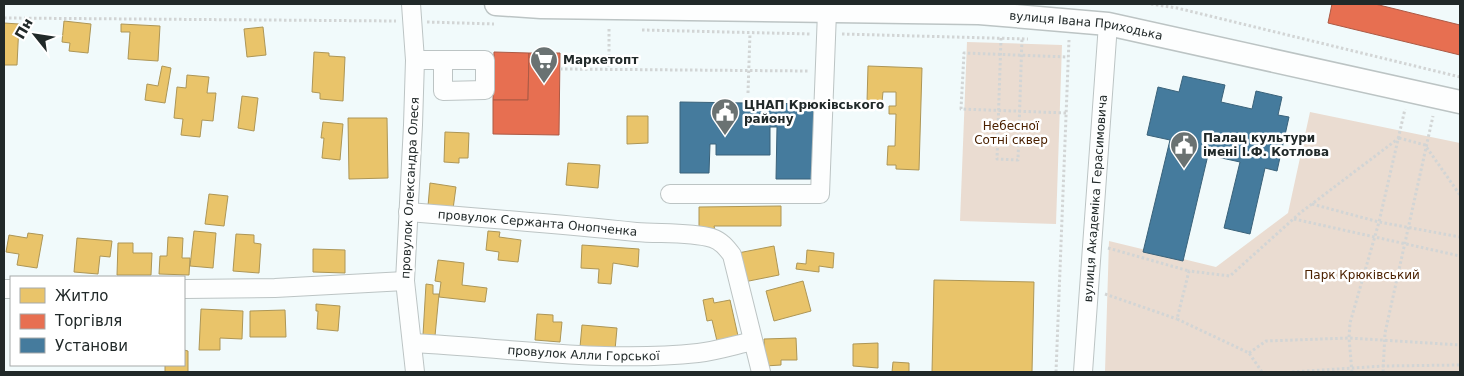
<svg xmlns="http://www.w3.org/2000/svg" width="1464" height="376" viewBox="0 0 1464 376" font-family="'DejaVu Sans',sans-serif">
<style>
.green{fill:#eadcd1}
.homes{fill:#e9c46a;stroke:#ad9656}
.shops{fill:#e76f51;stroke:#ac5a45}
.public{fill:#457b9d;stroke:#3a627a}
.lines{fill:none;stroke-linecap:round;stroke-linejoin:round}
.minor-casing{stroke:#bcc4c4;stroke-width:20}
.major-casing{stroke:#bcc4c4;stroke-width:25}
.path{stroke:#d2d5d5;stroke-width:3;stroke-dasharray:2.5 2.5;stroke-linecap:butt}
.minor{stroke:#fdfefe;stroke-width:18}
.major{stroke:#fdfefe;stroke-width:22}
.labels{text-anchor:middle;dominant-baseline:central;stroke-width:5;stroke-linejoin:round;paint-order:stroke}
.street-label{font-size:12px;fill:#212929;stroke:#fff}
.poi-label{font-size:12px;font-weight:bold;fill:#212929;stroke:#fff;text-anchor:start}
.park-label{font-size:12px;fill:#4b2100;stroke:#fff}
</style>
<rect width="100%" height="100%" fill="#f1fafb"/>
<g class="green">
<path d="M967 42 1062 45 1056 224 960 221Z"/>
<path d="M1310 112 1460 143V372H1105L1109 241 1216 267 1288 213Z"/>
</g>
<g class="homes">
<path d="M64 21 91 24 88 53 69 51 70 43 62 42Z"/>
<path d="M4 23 19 24 17 65H4Z"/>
<path d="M121 24 160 26 158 61 128 59 130 32H121Z"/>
<path d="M263 27 266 55 247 57 244 29Z"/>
<path d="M314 52 329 53V56L345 57 343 101 320 99V93L312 92Z"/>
<path d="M162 66 171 68 165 103 145 100 147 84 158 86Z"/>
<path d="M868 66 922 68 919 170 896 169V165H887L888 146H895L896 114H889V106H896V92H883L882 102H867Z"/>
<path d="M187 75 209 77 207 93H216L213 121 202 120 200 137 181 135 183 119 174 118 177 87 186 88Z"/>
<path d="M242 96 258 98 254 131 238 128Z"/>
<path d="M627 116H648V143L627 144Z"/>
<path d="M348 118H387L388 178 349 179Z"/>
<path d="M323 122 343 124 340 160 322 158 324 138H321Z"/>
<path d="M445 132 469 133 468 158H459V163L444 162Z"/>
<path d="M568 163 600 165 598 188 566 185Z"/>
<path d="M430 183 456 187 453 209 428 206Z"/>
<path d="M209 194 228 196 224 226 205 224Z"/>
<path d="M781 206V226H714L715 230H699V207Z"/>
<path d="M194 231 216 233 213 268 190 266Z"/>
<path d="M488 231 500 232 499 237 521 240 518 262 498 260 499 252 486 250Z"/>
<path d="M28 233 43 235 37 268 17 265 19 254 6 252 9 235 27 238Z"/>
<path d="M236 234 254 235V243L261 244 259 273 233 271Z"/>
<path d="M168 237 183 238 182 258H190L189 275 159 274 160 256H167Z"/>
<path d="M77 238 112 241 110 257 100 256 98 274 74 272Z"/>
<path d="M118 243H133V253H152L151 275H117Z"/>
<path d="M582 245 639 249 638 267 613 263 611 284 598 283 599 269 581 268Z"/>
<path d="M774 246 779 275 744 282 738 253Z"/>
<path d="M313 249 345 250V273L313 272Z"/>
<path d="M807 250 834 253 833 268 819 266V272L796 269 797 263 806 264Z"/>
<path d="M438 260 464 263 462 285 487 288 485 302 439 297 441 282 435 281Z"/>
<path d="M934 280 1034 282 1032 372H932Z"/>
<path d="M803 281 811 311 774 321 766 291Z"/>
<path d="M426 284 433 285V294H439L435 336 423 335Z"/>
<path d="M713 298 714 303 730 300 738 336 717 341 712 320 707 321 703 300Z"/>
<path d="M316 304 340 306 338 331 317 329 318 311H316Z"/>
<path d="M201 309 243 311 242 339 220 338V350H199Z"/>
<path d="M285 310 286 337H250V311Z"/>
<path d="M537 314 553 315V322H562L560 342 535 340Z"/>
<path d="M582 325 617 328 615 350 580 347Z"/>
<path d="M796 338 797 360H781V365L765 366 764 339Z"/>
<path d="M878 343V368L853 366V344Z"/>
<path d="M184 350 188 351V372H165V365H184Z"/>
<path d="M893 362 909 363V372H892Z"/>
</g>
<g class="shops">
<path d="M1332 4H1375L1460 25V55L1328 23Z"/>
<path d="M494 52 529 53 528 100H493Z"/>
<path d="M529 53H560L559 135 493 134V100H528Z"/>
</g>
<g class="public">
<path d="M1183 76 1225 85 1221 102 1252 109 1256 91 1282 97 1278 115 1289 117 1277 171 1265 168 1250 234 1224 228 1240 162 1208 155 1183 261 1143 252 1170 140 1147 135 1158 87 1179 92Z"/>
<path d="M680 102 816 104 815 179H776L777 127H770V155H716V144H710L709 173H680Z"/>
</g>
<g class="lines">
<g class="minor-casing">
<g id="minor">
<path d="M411 4 415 60 413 125 405 281 415 372"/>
<path d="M415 60H485V90L443 91V61"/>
<path d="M670 194H820L827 12"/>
<path id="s1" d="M408 212C484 218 560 224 636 232 659 234 690 232 712 238 721 241 726 247 732 255L761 372"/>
<path d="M4 289H11"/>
<path d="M184 289 275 288 405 281"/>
<path id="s2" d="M414 343C508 348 604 363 698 353 716 351 735 345 753 341"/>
<path id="s3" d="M1083 372 1108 24"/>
</g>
</g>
<g class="major-casing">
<g id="major">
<path id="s4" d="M496 4 541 7 979 13 1108 24 1460 102"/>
</g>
</g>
<g class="path">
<path d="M1151 4 1177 8 1460 77"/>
<path d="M4 18 396 21"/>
<path d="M427 22 494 24"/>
<path d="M609 29V69"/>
<path d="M642 30 811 34"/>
<path d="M842 34 1028 39"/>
<path d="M1001 38 997 159 1018 160 1022 38"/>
<path d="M560 69 809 71"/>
<path d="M748 93 750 33"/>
<path d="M1066 113 961 109 964 53 1068 57"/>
<path d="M1399 138 1425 145 1460 195"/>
<path d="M1312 204 1379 222 1460 237"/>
<path d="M1294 219 1460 256"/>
<path d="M1108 248 1189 271"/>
<path d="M1105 294 1177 319"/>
<path d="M1249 353 1266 341 1349 338 1460 345"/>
<path d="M1056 372 1069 40"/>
<path d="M1262 372 1249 353 1177 319 1189 271 1230 276 1300 213 1399 138"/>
<path d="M1292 372 1383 366 1460 365"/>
<path d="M1352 372 1349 338 1350 323 1379 222 1405 109"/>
<path d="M1383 372 1385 333 1433 116"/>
</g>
<use href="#minor" class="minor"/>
<use href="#major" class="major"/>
</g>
<defs>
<g id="supermarket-pin" transform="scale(1.4375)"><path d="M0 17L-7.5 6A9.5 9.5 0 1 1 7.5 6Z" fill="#6a7272" stroke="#fff"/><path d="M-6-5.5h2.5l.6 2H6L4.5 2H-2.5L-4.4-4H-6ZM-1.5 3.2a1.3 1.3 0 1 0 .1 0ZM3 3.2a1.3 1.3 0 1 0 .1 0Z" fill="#fff"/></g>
<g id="civic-pin" transform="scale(1.4375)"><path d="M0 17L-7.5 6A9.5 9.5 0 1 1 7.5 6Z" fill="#6a7272" stroke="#fff"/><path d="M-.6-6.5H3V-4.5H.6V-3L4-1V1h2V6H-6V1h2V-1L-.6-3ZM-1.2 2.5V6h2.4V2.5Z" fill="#fff"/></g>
</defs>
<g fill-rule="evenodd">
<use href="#supermarket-pin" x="544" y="60"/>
<use href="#civic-pin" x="725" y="112"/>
<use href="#civic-pin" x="1184" y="145"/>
</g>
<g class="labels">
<g class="street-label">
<text stroke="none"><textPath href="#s4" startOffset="591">вулиця Івана Приходька</textPath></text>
<text transform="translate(410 188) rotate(-87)">провулок Олександра Олеся</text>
<text stroke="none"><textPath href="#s3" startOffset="174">вулиця Академіка Герасимовича</textPath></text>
<text stroke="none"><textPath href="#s1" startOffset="130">провулок Сержанта Онопченка</textPath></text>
<text stroke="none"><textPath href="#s2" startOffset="170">провулок Алли Горської</textPath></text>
</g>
<g class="poi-label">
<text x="563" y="60">Маркетопт</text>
<text x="744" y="105">ЦНАП Крюківського<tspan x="744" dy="14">району</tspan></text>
<text x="1203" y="138">Палац культури<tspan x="1203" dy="14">імені І.Ф. Котлова</tspan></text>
</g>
<g class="park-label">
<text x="1011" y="126">Небесної<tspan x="1011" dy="14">Сотні сквер</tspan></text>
<text x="1362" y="275">Парк Крюківський</text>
</g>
</g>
<rect width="1464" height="376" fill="none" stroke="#212929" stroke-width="10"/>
<rect x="10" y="276" width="175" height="90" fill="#ffffff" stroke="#a6a9a9"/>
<rect x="20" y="288" width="25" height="15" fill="#e9c46a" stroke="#a6a9a9"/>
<text x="55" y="301" font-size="15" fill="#212929">Житло</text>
<rect x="20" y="314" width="25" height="15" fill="#e76f51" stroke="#a6a9a9"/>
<text x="55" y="326" font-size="15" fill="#212929">Торгівля</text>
<rect x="20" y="338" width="25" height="15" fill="#457b9d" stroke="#a6a9a9"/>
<text x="55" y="351" font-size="15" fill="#212929">Установи</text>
<g transform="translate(35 35) rotate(300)" stroke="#ffffff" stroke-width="4" paint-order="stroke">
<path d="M0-4L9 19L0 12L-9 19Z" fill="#212929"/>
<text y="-8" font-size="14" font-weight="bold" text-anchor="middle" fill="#212929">Пн</text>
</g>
</svg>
